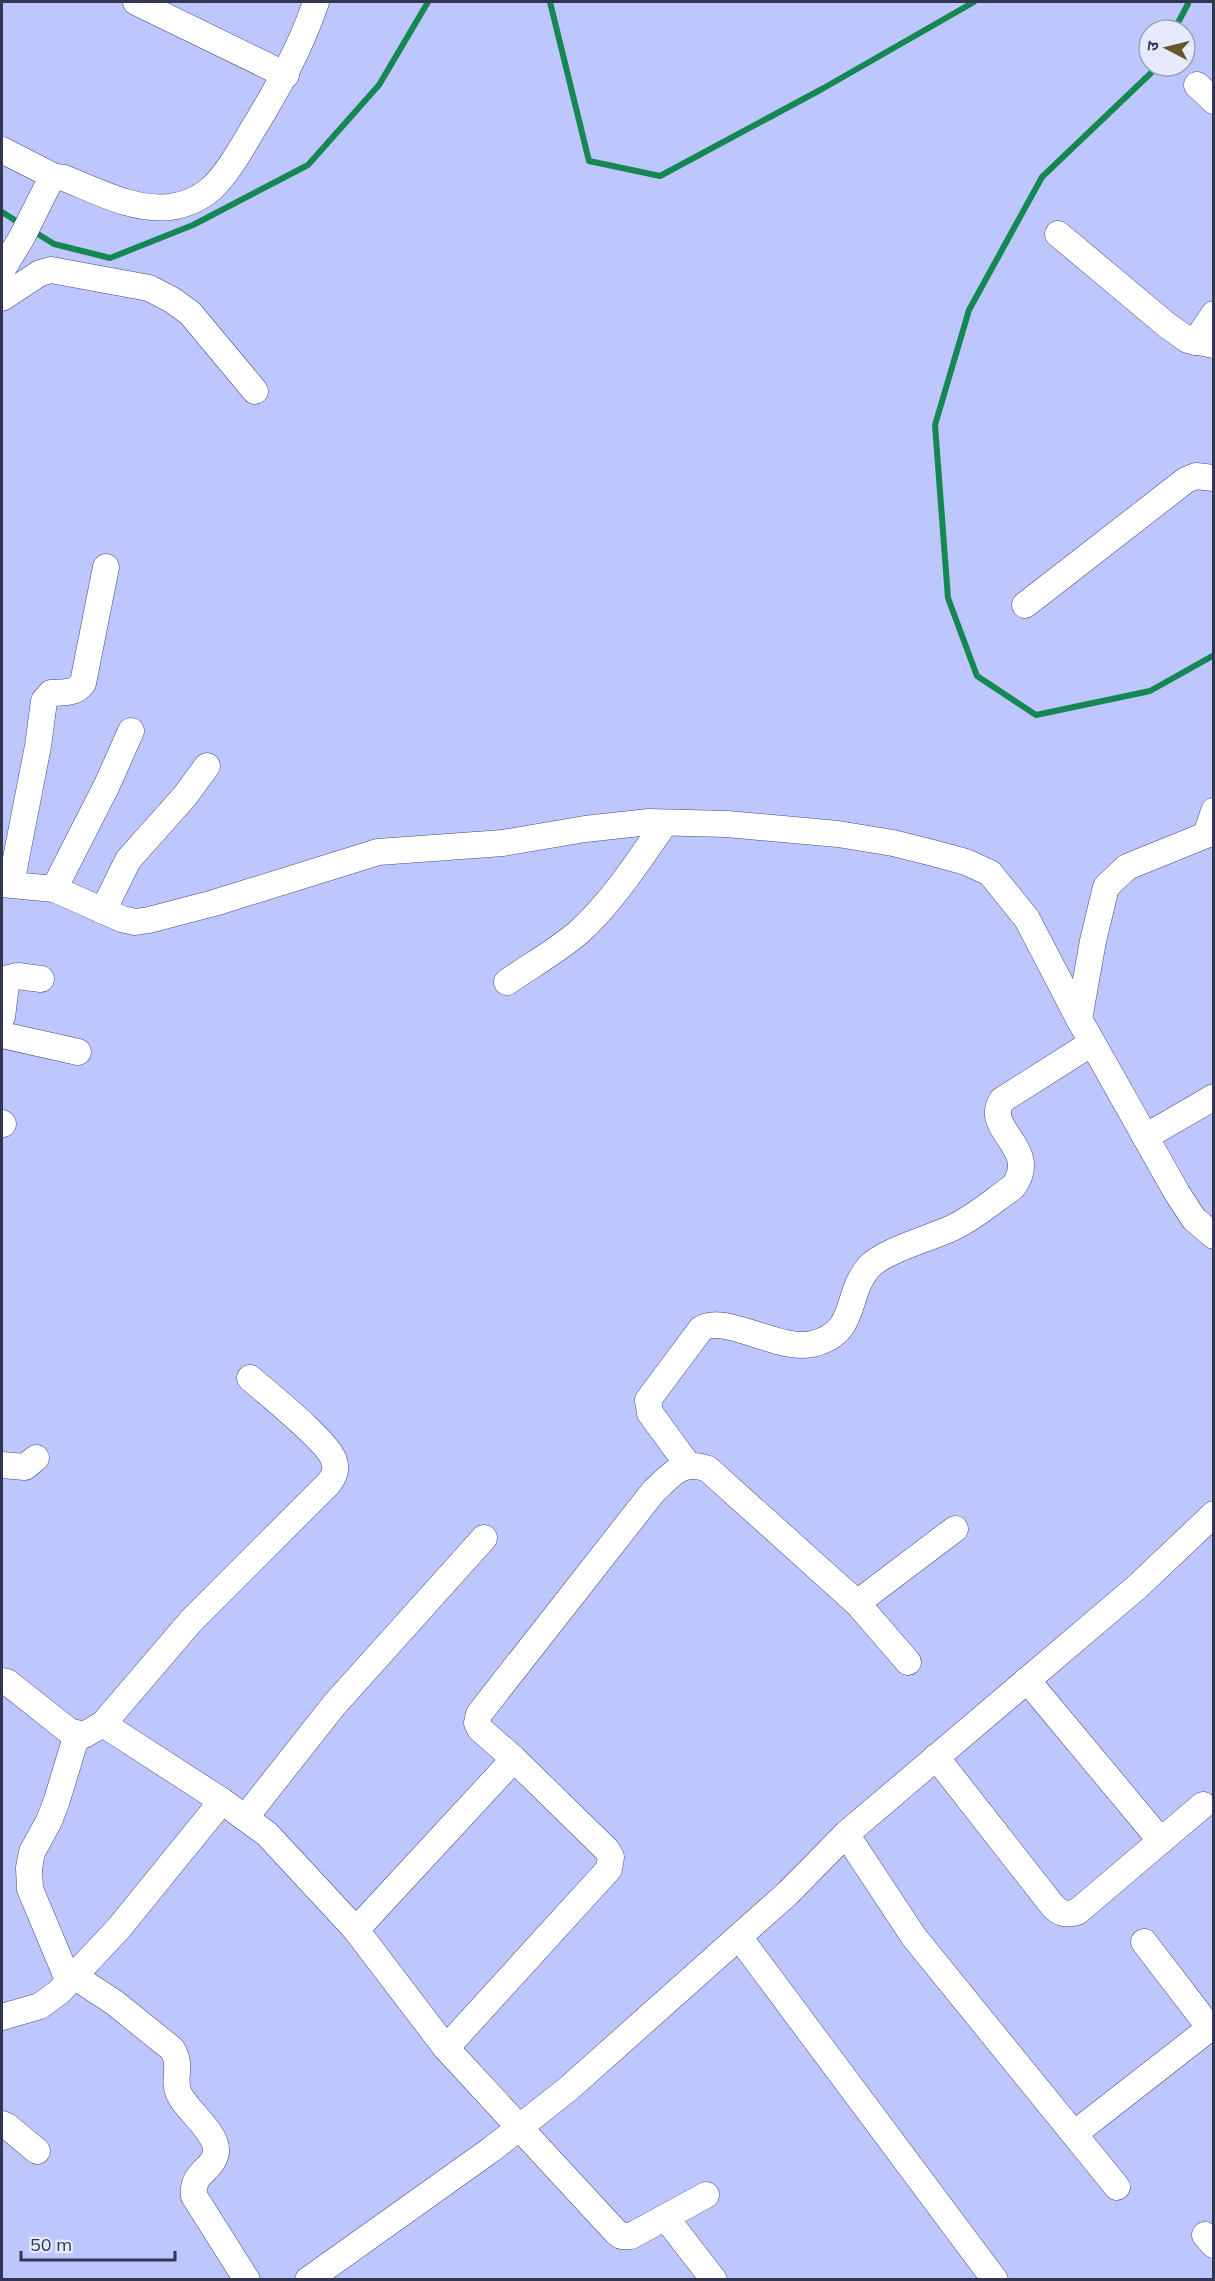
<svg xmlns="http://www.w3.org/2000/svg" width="1215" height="2281" viewBox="0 0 1215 2281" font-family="Mulish,'Noto Sans Devanagari',sans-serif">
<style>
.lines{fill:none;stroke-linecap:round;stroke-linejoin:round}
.stream{stroke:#158753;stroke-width:6}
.minor-casing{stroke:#454b86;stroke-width:27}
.minor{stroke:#fff;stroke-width:26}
</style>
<rect width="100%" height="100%" fill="#bdc7fd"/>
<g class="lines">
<g class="stream">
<path d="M550 2 589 161 660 176 822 89 974 2"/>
<path d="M1174 30 1188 4 1187 2"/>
<path d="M1155 66 1151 73 1042 177 969 310 935 425 948 598 977 676 1036 715 1150 691 1214 655"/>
<path d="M2 212 21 224"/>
<path d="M33 231 54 244 110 258 193 225 308 165 379 85 428 2"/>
</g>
<g class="minor-casing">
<g id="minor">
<path d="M136 2 286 75"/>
<path d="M1197 85 1214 101"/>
<path d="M2 150 55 177"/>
<path d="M1058 234 1168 326 1188 340 1214 345"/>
<path d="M2 270 22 237 49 183 55 177 64 178C97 191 133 211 170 207 185 205 199 199 211 189 228 173 241 149 253 129 278 88 301 47 316 2"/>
<path d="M2 298 40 273 51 270 149 288 172 300 190 313 255 391"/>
<path d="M1195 342 1214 314"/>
<path d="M1025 605 1186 480 1196 476 1214 478"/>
<path d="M2 884 54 889 122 919 135 922 149 920 214 903 378 852 503 843 585 829 649 822 727 824 838 834 893 843 933 853 966 862 990 873 1027 919 1079 1019 1177 1193 1194 1219 1214 1236"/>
<path d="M11 884 38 746 44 701 51 693C64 692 75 694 83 683L106 567"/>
<path d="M54 889 107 785 131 731"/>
<path d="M103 911 128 860 185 796 207 766"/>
<path d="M507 982C530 966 557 951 579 932 613 901 639 860 665 823"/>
<path d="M2 1017 6 985 9 978 18 976 41 979"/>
<path d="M1079 1019 1093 941 1106 887 1127 867 1206 835 1214 811"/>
<path d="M2 1035 78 1052"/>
<path d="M2 1123 3 1124"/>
<path d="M1145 1137 1214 1097"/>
<path d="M2 1465 25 1467 36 1458"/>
<path d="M688 1465 650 1413 648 1400 701 1329C723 1313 781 1352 812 1344 859 1333 844 1295 869 1267 883 1251 931 1238 952 1228 974 1218 993 1201 1013 1187 1042 1148 982 1130 1002 1100L1092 1043"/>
<path d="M857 1603 955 1529"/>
<path d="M1027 1680 1161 1841"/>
<path d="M2 1681 7 1682 69 1731 84 1735 103 1724 222 1801 267 1834 356 1930 446 2048 616 2232 621 2236H631L706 2195"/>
<path d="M103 1724 191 1621 329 1483C334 1476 337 1470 334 1461 330 1443 267 1393 250 1378"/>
<path d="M936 1757 1052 1905C1060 1914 1066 1915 1077 1912L1203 1805"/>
<path d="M514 1759 480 1729 477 1723 479 1714 653 1492C671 1475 682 1459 708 1469L857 1603 908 1662"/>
<path d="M245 1818 334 1705 484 1538"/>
<path d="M846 1834 914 1937 1117 2187"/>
<path d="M356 1930 514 1759 607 1850 611 1857 609 1869 446 2048"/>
<path d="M739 1937 995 2280"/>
<path d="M74 1976 115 2003 172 2049C183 2066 172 2079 179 2094 187 2111 218 2133 216 2152 214 2170 191 2172 194 2196L247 2280"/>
<path d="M69 1982 30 1889 29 1868 32 1852 49 1821 57 1800 77 1734"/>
<path d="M2 2017 40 2006 59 1992 119 1928 222 1801"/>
<path d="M2 2124 7 2126 37 2151"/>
<path d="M1074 2134 1210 2028 1144 1942"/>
<path d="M666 2218 714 2280"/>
<path d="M1205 2235 1214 2245"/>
<path d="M308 2280 492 2149 568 2089 788 1893 846 1834 1137 1587 1214 1514"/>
</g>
</g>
<use href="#minor" class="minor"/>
</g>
<rect width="1215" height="2281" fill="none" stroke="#323652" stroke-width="6"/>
<g transform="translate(1167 48) rotate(277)"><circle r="28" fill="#e5eaff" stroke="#9da2ba" stroke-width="1.5"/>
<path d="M0-4.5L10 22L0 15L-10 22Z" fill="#645925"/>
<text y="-9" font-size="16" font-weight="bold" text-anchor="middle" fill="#323652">उ</text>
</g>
<path d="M21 2251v9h154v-9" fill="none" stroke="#323652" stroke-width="3"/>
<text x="30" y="2251" font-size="18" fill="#323652" stroke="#e5eaff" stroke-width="4.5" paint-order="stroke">50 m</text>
</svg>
